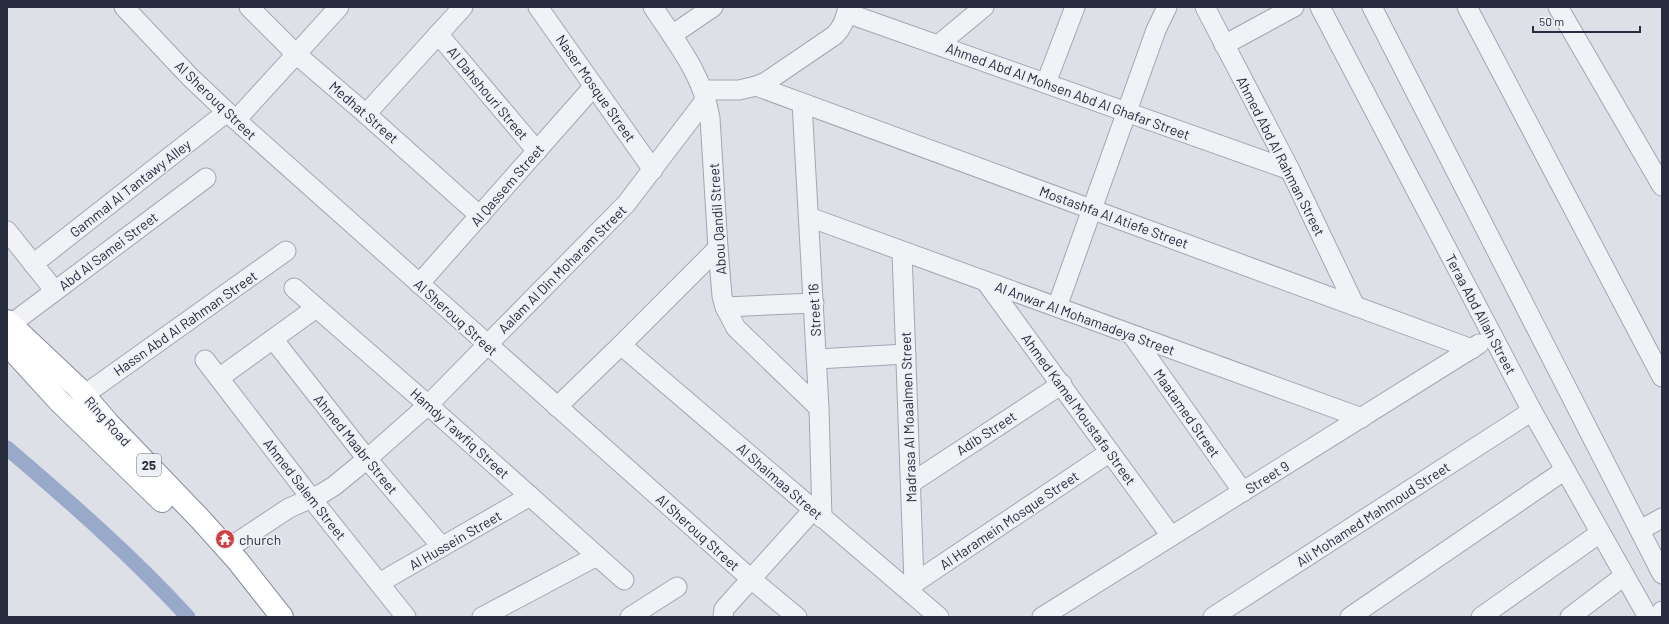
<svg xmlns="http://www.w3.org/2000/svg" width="1669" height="624" viewBox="0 0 1669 624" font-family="Barlow,sans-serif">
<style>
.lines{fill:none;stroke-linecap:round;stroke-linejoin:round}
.canal{stroke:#98a9c9;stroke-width:15}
.minor-casing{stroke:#a3a6b2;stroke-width:21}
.highway-casing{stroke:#858c9f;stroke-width:24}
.minor{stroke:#f1f2f6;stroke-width:19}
.highway{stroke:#fff;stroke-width:22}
.labels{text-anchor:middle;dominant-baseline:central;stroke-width:3;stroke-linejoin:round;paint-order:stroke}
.shield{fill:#edf0f5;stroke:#626776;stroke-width:1}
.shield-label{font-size:13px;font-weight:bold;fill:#272c3f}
.street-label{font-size:14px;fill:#272c3f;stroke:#edf0f5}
.poi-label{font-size:14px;fill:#272c3f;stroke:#edf0f5;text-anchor:start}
</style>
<rect width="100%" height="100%" fill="#dee0e8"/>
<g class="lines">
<path class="canal" d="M7 448C70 502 132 556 188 617"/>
<g class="minor-casing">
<g id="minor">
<path d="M124 7 190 77 227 112 751 579 797 617"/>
<path d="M249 7 296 54 366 114 480 216"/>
<path d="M538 7 653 170"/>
<path d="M653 7C676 42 703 75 710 118L718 248 722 296 725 307 736 328 819 408"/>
<path d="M1205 7 1290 170 1355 306"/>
<path d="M1320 7 1532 411 1648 617"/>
<path d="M1372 7 1662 574"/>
<path d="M1467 7 1662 377"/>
<path d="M1558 7 1662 186"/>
<path d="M847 13 1290 170"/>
<path d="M438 34 537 151"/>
<path d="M672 35 713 7"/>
<path d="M938 45 984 7"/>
<path d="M1224 45 1294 7"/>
<path d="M1046 83 1075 7"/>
<path d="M756 86 1472 349"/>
<path d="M703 90H739L756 86 766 82 835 35C843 27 846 18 848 7"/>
<path d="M802 103 819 408 822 518"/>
<path d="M366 114 463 7"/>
<path d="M236 120 339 7"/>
<path d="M809 217 1362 418"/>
<path d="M7 231 55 291"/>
<path d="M902 252 914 583"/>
<path d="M33 264 227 112"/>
<path d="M986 282 1171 536"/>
<path d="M419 284 594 86"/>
<path d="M294 288 428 405 624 580"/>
<path d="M725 307 814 303"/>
<path d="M1057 307 1156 30 1167 7"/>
<path d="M11 324 206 178"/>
<path d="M1132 335 1243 492"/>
<path d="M273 339 367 459 442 547"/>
<path d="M621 345 939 617"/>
<path d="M817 359 906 354"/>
<path d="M205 360 311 498 406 617"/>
<path d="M219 378 316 308"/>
<path d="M84 395 286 251"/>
<path d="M557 407 621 345 718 248"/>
<path d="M911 483 1062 384"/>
<path d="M1640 530 1662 518"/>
<path d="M227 549 289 508 321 494 334 486 367 459 428 405 626 204 706 99"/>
<path d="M379 583 530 496"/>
<path d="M907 588 1110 452"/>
<path d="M482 617 597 556"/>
<path d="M630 617 677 587"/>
<path d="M723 617 724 609 813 510"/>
<path d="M1042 617 1479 344"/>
<path d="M1213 617 1532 411"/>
<path d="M1350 617 1565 470"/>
<path d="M1481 617 1600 533"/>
<path d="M1570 617 1624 576"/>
<path d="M1659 617 1662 611"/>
</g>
</g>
<g class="highway-casing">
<g id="highway">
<path d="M7 321 77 387 108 423 201 520 237 560 282 617"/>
<path d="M7 344 59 401 162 501"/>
</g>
</g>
<use href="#minor" class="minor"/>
<use href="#highway" class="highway"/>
</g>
<defs>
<g id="temple-disc" transform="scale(1)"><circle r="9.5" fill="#d13f42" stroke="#edf0f5"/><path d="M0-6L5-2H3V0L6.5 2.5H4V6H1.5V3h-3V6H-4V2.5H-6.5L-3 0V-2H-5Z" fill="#fff"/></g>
</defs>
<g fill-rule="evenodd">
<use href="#temple-disc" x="225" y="539"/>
</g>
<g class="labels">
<rect class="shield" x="137" y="454" width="24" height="22" rx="3"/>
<g class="shield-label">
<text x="149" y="465">25</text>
</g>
<g class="street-label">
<text transform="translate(596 88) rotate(55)">Naser Mosque Street</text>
<text transform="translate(1068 91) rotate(20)">Ahmed Abd Al Mohsen Abd Al Ghafar Street</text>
<text transform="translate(488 93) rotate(50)">Al Dahshouri Street</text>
<text transform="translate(216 100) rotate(44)">Al Sherouq Street</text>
<text transform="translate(364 112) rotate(41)">Medhat Street</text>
<text transform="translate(1281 156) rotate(63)">Ahmed Abd Al Rahman Street</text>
<text transform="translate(507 185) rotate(-49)">Al Qassem Street</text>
<text transform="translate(130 188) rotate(-38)">Gammal Al Tantawy Alley</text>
<text transform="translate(1114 217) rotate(20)">Mostashfa Al Atiefe Street</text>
<text transform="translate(717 219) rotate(-94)">Abou Qandil Street</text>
<text transform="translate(108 251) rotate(-37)">Abd Al Samei Street</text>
<text transform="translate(562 269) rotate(-45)">Aalam Al Din Moharam Street</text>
<text transform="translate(814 310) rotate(-93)">Street 16</text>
<text transform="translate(1481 314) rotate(62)">Teraa Abd Allah Street</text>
<text transform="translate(456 317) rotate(42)">Al Sherouq Street</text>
<text transform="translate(1085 318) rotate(20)">Al Anwar Al Mohamadeya Street</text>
<text transform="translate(185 323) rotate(-35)">Hassn Abd Al Rahman Street</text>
<text transform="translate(1079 409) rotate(54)">Ahmed Kamel Moustafa Street</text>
<text transform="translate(1187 413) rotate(55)">Maatamed Street</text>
<text transform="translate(908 417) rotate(-92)">Madrasa Al Moaalmen Street</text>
<text transform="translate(108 421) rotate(48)">Ring Road</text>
<text transform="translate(460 433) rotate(42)">Hamdy Tawfiq Street</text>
<text transform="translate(986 433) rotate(-33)">Adib Street</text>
<text transform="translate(356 444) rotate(51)">Ahmed Maabr Street</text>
<text transform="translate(1267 477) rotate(-32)">Street 9</text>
<text transform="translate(780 481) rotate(41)">Al Shaimaa Street</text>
<text transform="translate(305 489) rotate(52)">Ahmed Salem Street</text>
<text transform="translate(1373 514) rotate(-33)">Ali Mohamed Mahmoud Street</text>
<text transform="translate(1009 520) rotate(-34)">Al Haramein Mosque Street</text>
<text transform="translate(698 532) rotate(42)">Al Sherouq Street</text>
<text transform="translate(455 540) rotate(-30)">Al Hussein Street</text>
</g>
<g class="poi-label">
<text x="239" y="539">church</text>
</g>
</g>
<rect width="1669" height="624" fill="none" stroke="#272c3f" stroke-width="16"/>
<path d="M1533 26v6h107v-6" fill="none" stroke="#272c3f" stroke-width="2"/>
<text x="1539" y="26" font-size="12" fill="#272c3f" stroke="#edf0f5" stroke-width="3" paint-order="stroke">50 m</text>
</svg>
